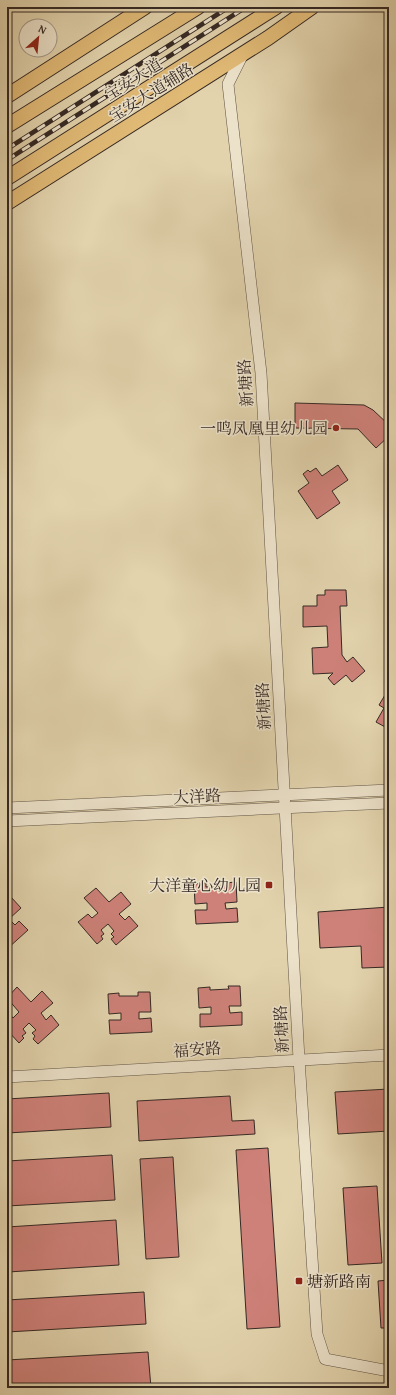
<svg xmlns="http://www.w3.org/2000/svg" width="396" height="1395" viewBox="0 0 396 1395" font-family="'Gentium Book Plus','Noto Serif SC',serif">
<style>
.building{fill:#ce8179;stroke:#352924}
.lines{fill:none;stroke-linecap:round;stroke-linejoin:round}
.minor-casing{stroke:#605446;stroke-width:12}
.major-casing{stroke:#352924;stroke-width:16}
.minor{stroke:#ece2ca;stroke-width:11}
.major{stroke:#e1ba76;stroke-width:14}
.rail-casing{stroke:#352924;stroke-width:4.5}
.rail{stroke:#ece2ca;stroke-width:3;stroke-dasharray:9;stroke-linecap:butt}
.poi-dot{fill:#8f2418;stroke:#ece2ca;stroke-width:1.5}
.labels{text-anchor:middle;dominant-baseline:central;stroke-width:3;stroke-linejoin:round;paint-order:stroke}
.street-label{font-size:16px;fill:#352924;stroke:#ece2ca}
.poi-label{font-size:16px;fill:#352924;stroke:#ece2ca;text-anchor:end}
</style>
<rect width="100%" height="100%" fill="#e2d3ad"/>
<filter id="stains"><feTurbulence type="fractalNoise" baseFrequency=".005" numOctaves="4"/><feColorMatrix values="0 0 0 0 .2 0 0 0 0 .09 0 0 0 0 .02 0 0 0 .5 -.17"/></filter>
<radialGradient id="worn" r=".72"><stop offset=".6" stop-color="#630" stop-opacity="0"/><stop offset="1" stop-color="#630" stop-opacity=".3"/></radialGradient>
<g class="building">
<path d="M295 403 364 405 373 410 389 425V436L376 448 358 429 295 428Z"/>
<path d="M338 465 348 480 332 491 340 503 317 519 298 491 309 483 303 474 308 470 310 472 316 468 322 476Z"/>
<path d="M325 590H346L347 606H340L342 655 347 662 353 657 365 671 352 682 346 675 334 685 328 678 333 673 313 674 312 648 328 647 327 626 303 627V606H317V595H325Z"/>
<path d="M385 695 389 697V725L387 728 376 722 384 708 379 705Z"/>
<path d="M236 882 237 902 225 903 226 909 237 908 238 922 196 924 195 910H207V903L195 904 194 884 206 883V887L224 886V883Z"/>
<path d="M96 888 109 902 121 892 131 904 119 914 125 920 129 916 138 926 116 945 111 939 114 937 111 934 114 931 108 924 101 930 104 934 101 936 103 939 97 944 78 922 88 914 92 918 98 913 84 898Z"/>
<path d="M11 897 21 908 9 919 15 925 19 921 28 930 7 949V900Z"/>
<path d="M389 907V967L362 968 361 946 320 948 318 912Z"/>
<path d="M228 986H240L241 1006H229L230 1013 242 1012V1025L200 1027V1014H211V1007L199 1008 198 988 210 987V990L229 989Z"/>
<path d="M17 987 31 1002 42 991 53 1003 41 1013 46 1020 51 1015 59 1025 38 1044 33 1039 35 1036 32 1033 36 1030 29 1023 23 1029 26 1033 22 1036 24 1038 19 1043 7 1030V1015L9 1013 13 1018 19 1012 7 998Z"/>
<path d="M138 992H150L151 1012H139V1019L151 1018 152 1032 110 1034 109 1020H121V1013L109 1014 108 994 119 993V996H138Z"/>
<path d="M389 1089V1131L338 1134 335 1092Z"/>
<path d="M109 1093 111 1127 7 1133V1099Z"/>
<path d="M230 1096 232 1121 254 1120 255 1134 139 1141 137 1101Z"/>
<path d="M268 1148 280 1327 247 1329 236 1150Z"/>
<path d="M112 1155 115 1200 7 1206V1161Z"/>
<path d="M173 1157 179 1257 146 1259 140 1159Z"/>
<path d="M377 1186 382 1263 348 1265 343 1188Z"/>
<path d="M116 1220 119 1265 8 1272 7 1227Z"/>
<path d="M389 1280V1328H381L378 1281Z"/>
<path d="M144 1292 146 1324 7 1332V1300Z"/>
<path d="M148 1352 151 1388H7V1360Z"/>
</g>
<g class="lines">
<g class="minor-casing">
<g id="minor">
<path d="M243 54 228 84 261 373 299 1059 317 1334 325 1359 389 1371"/>
<path d="M7 808 389 790"/>
<path d="M7 821 389 803"/>
<path d="M7 1077 389 1055"/>
</g>
</g>
<g class="major-casing">
<g id="major">
<path d="M7 96 145 7"/>
<path d="M7 126 198 7"/>
<path d="M7 178 276 7"/>
<path d="M7 203 268 38 312 7"/>
</g>
</g>
<use href="#minor" class="minor"/>
<use href="#major" class="major"/>
<g class="rail-casing">
<g id="rail">
<path d="M7 149 229 7"/>
<path d="M7 160 246 7"/>
</g>
</g>
<use href="#rail" class="rail"/>
</g>
<g class="poi-dot">
<circle cx="336" cy="428" r="4"/>
<rect x="265" y="881" width="8" height="8" rx="2"/>
<rect x="295" y="1277" width="8" height="8" rx="2"/>
</g>
<g class="labels">
<g class="street-label">
<text transform="translate(133 79) rotate(-32)">宝安大道</text>
<text transform="translate(151 92) rotate(-32)">宝安大道辅路</text>
<text transform="translate(245 383) rotate(-94)">新塘路</text>
<text transform="translate(263 706) rotate(-93)">新塘路</text>
<text transform="translate(197 796) rotate(-3)">大洋路</text>
<text transform="translate(281 1029) rotate(-93)">新塘路</text>
<text transform="translate(197 1049) rotate(-4)">福安路</text>
</g>
<g class="poi-label">
<text x="328" y="428">一鸣凤凰里幼儿园</text>
<text x="261" y="885">大洋童心幼儿园</text>
<text x="307" y="1281" text-anchor="start">塘新路南</text>
</g>
</g>
<rect width="396" height="1395" fill="none" stroke="#e2d3ad" stroke-width="24"/>
<rect x="8" y="8" width="380" height="1379" fill="none" stroke="#352924" stroke-width="2"/>
<rect x="12" y="12" width="372" height="1371" fill="none" stroke="#352924"/>
<g transform="translate(38 38) rotate(27)"><circle r="19" fill="#ece2ca" stroke="#a39888"/>
<path d="M0-3L7 15L0 10L-7 15Z" fill="#8f2418"/>
<text y="-6" font-size="11" font-weight="bold" text-anchor="middle" fill="#352924">N</text>
</g>
<rect width="100%" height="100%" filter="url(#stains)"/>
<rect width="100%" height="100%" fill="url(#worn)"/>
</svg>
